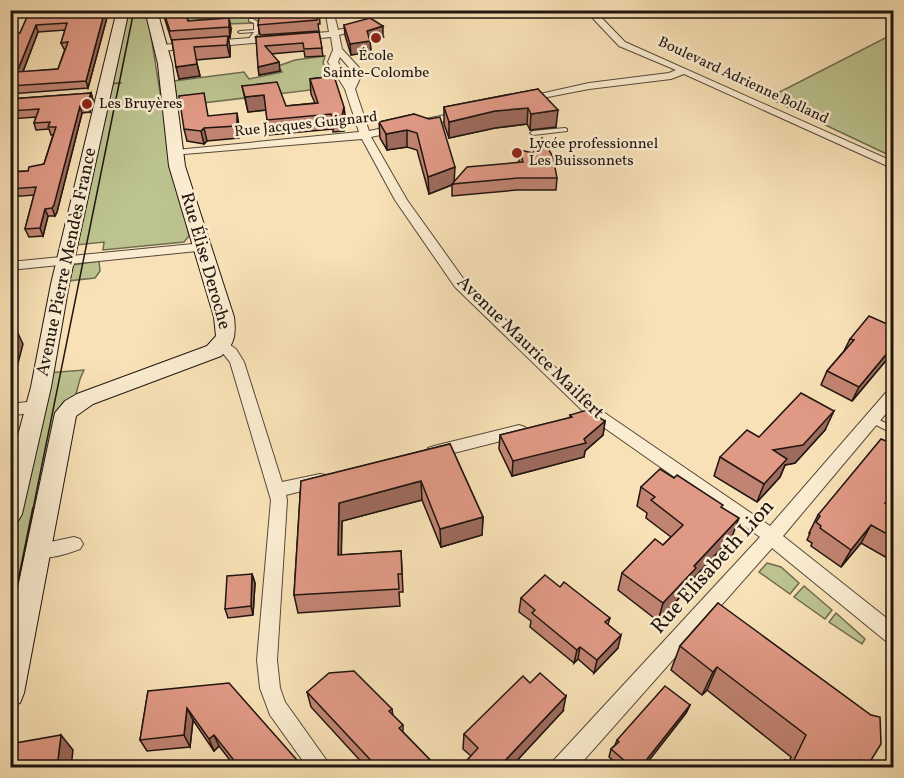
<svg xmlns="http://www.w3.org/2000/svg" width="904" height="778" viewBox="0 0 904 778" font-family="Vollkorn,serif">
<style>
.green{fill:#bcc38f;stroke:#6e6c50;stroke-width:1.5}
.lines{fill:none;stroke-linecap:round;stroke-linejoin:round}
.service-casing{stroke:#56483a;stroke-width:2}
.minor-casing{stroke:#56483a;stroke-width:2}
.secondary-casing{stroke:#201510;stroke-width:2}
.service{fill:#faecd0;fill-rule:evenodd}
.minor{fill:#faecd0;fill-rule:evenodd}
.secondary{fill:#faecd0;fill-rule:evenodd}
.tram-far1{stroke:#201510;stroke-width:1.5}
.tram{stroke:#201510;stroke-width:2}
.wall{fill:#c18472;stroke:#201510;stroke-width:1.5;fill-rule:evenodd}
.shaded-wall{fill:#9d6b5d;stroke:#201510;stroke-width:1.5}
.building{fill:#e09985;stroke:#201510;stroke-width:1.5;fill-rule:evenodd}
.poi-dot{fill:#8f2418;stroke:#faecd0;stroke-width:2}
.labels{text-anchor:middle;dominant-baseline:central;stroke-width:5;stroke-linejoin:round;paint-order:stroke}
.far-poi-label{font-size:15px;fill:#201510;stroke:#faecd0;text-anchor:start}
.far-street-label{font-size:15px;fill:#201510;stroke:#faecd0}
.street-label{font-size:18px;fill:#201510;stroke:#faecd0}
.near-street-label{font-size:21px;fill:#201510;stroke:#faecd0}
</style>
<rect width="100%" height="100%" fill="#f8e1b6"/>
<filter id="stains"><feTurbulence type="fractalNoise" baseFrequency=".00333" numOctaves="4"/><feColorMatrix values="0 0 0 0 .2 0 0 0 0 .09 0 0 0 0 .02 0 0 0 .5 -.17"/></filter>
<radialGradient id="worn" r=".72"><stop offset=".6" stop-color="#630" stop-opacity="0"/><stop offset="1" stop-color="#630" stop-opacity=".3"/></radialGradient>
<g class="green">
<path d="M318 10 260 23 226 24 231 28 195 31 185 13 163 11Z"/>
<path d="M127 11H147L160 92 189 236 184 242 103 250 104 242 76 245 111 84 122 83H111Z"/>
<path d="M893 34V157L768 98Z"/>
<path d="M325 56 323 63 336 87 178 106 174 81 244 72 249 79 282 72 278 66 295 60Z"/>
<path d="M99 261 100 271 95 278 67 281 73 265Z"/>
<path d="M84 370 80 379 27 577 11 579V544L46 383V373Z"/>
<path d="M767 563 781 567 799 583 790 594 759 572Z"/>
<path d="M804 586 832 610 825 619 794 597Z"/>
<path d="M836 613 865 639 862 644 829 622Z"/>
</g>
<g class="lines">
<g class="service-casing">
<g id="service">
<path d="M249 19H253L258 22V34L254 37V41L252 42 250 41V37L254 32 240 33 238 32 240 31 254 30V23L249 21Z"/>
<path d="M565 128 567 129V131L533 135 530 133 533 131Z"/>
<path d="M871 416 894 427V434L868 421 867 419 868 417Z"/>
</g>
</g>
<g class="minor-casing">
<g id="minor">
<path d="M325 10H333L338 30 363 24 367 27 339 35 342 49 363 72 355 89 369 131 464 111 469 114 464 117 371 137 407 200 465 281 599 409 770 526 889 389 894 388V404L783 536 894 624V645L887 642 772 548 577 768H551L554 760 760 537 589 417 455 287 395 200 362 139 172 155V151L176 150 359 132 345 89 328 62 333 50 331 37 301 40 297 37 301 34 329 32ZM340 57 353 72 349 80 338 62Z"/>
<path d="M585 10H594L625 42 894 162V169L684 74 671 79 589 89 522 102V98L589 83 669 73 676 70 619 46Z"/>
<path d="M274 36 278 39 277 41 161 51 156 48 161 45Z"/>
<path d="M203 243 209 247 207 250 10 270V262Z"/>
<path d="M223 340 236 349 244 362 282 482 320 474 326 475 328 480 326 485 286 495 287 500 277 660 280 688 285 702 332 768H308L270 715 260 688 257 660 271 500 230 362 216 345Z"/>
<path d="M36 401 41 403 44 407 41 411 10 416V404Z"/>
<path d="M519 425 525 427 527 431 525 435 434 458 428 456 426 452 428 448 434 446Z"/>
<path d="M74 537 80 539 83 544 80 549C67 554 44 561 31 556L28 551 31 546Z"/>
</g>
</g>
<g class="secondary-casing">
<g id="secondary">
<path d="M117 10H129L69 284 51 387 22 514 18 521 10 524V465L31 387 51 284Z"/>
<path d="M145 10H157L172 64 185 166 234 317C236 334 235 345 221 356L93 404 76 416 24 693 20 703 10 706V624L55 413 65 401 77 394 207 346 216 336 214 317 169 166 158 64Z"/>
</g>
</g>
<use href="#service" class="service"/>
<use href="#minor" class="minor"/>
<use href="#secondary" class="secondary"/>
<path class="tram-far1" d="M33 509 134 10"/>
<path class="tram" d="M10 622 33 508"/>
</g>
<g class="wall">
<path d="M10 10H109L88 88 10 94V34L20 33 29 14 10 15ZM65 30 61 43 64 49H65L58 69 23 72 38 32Z"/>
<path d="M162 10H188L184 11 188 21 229 18 231 29 230 38H228L230 48V57L196 60 200 76 179 79 172 42Z"/>
<path d="M271 10H319L320 24H318L319 31 260 35 258 25 278 15 271 14Z"/>
<path d="M344 25 383 37 370 41 371 52 351 55 345 35Z"/>
<path d="M319 32 323 56 305 57 304 51 271 54 280 71 259 75 256 37Z"/>
<path d="M334 76 346 122 344 131 333 132V129L269 135 266 110 248 112 242 86 286 106 315 103 311 94 310 79Z"/>
<path d="M538 89 556 127 530 130 527 124 495 128 449 138 444 124V107Z"/>
<path d="M91 93 93 100 90 112 82 113 57 212 55 216H48L43 236 29 237 25 229 34 195 10 197V172L28 171 44 164 53 135H51L49 129 36 130 34 123 36 117 10 119V99Z"/>
<path d="M414 114 454 181 519 162 520 150 557 178 556 190H517L452 196V185L429 194 417 150 407 147 387 150 380 138 379 122Z"/>
<path d="M208 116 239 125V138L207 141 204 144 187 141 184 129Z"/>
<path d="M894 327V351L852 401 821 385 827 371 844 351 850 339Z"/>
<path d="M570 415 605 421 603 435 585 451 584 457 512 476 499 449 500 435 570 418Z"/>
<path d="M825 430 795 463 785 465 780 477 757 502 714 476 720 457 759 437Z"/>
<path d="M450 444 483 517 482 535 441 547 422 500 342 521 341 555 401 551 403 592H399L400 606 298 613 294 595 301 481Z"/>
<path d="M894 444V497L888 505 894 508V562L861 543 841 567 811 546 812 543 807 540 810 533H809L818 515Z"/>
<path d="M641 487 722 508 732 537 693 579 690 586 658 621 618 590 622 573 663 545 671 537 646 518 647 513 637 506Z"/>
<path d="M252 574 255 583 253 615 228 618 225 609Z"/>
<path d="M560 587 610 618 608 624 618 648 594 673 578 659 574 663 530 627 531 621 519 612 521 598Z"/>
<path d="M718 603 868 765 865 768H780L785 760 789 762 791 757 707 690 702 695 671 670 680 646Z"/>
<path d="M148 691 304 768H236L219 746 214 751 193 720 190 747 147 751 140 740Z"/>
<path d="M307 692 392 709 393 716 403 725V732L438 768H367L311 707Z"/>
<path d="M690 705 686 713 643 768H619L620 766 609 757 611 749 615 745 617 740Z"/>
<path d="M563 711 510 768H460L471 756 463 749 464 734Z"/>
</g>
<g class="shaded-wall">
<path d="M105 10H109L88 88 86 81Z"/>
<path d="M229 18 231 29 230 38 229 27Z"/>
<path d="M36 25 38 32 20 79 17 72Z"/>
<path d="M383 26V37L368 41 367 31Z"/>
<path d="M228 36 230 48V57L227 45Z"/>
<path d="M370 41 371 52 351 55 350 44Z"/>
<path d="M279 62 280 71 259 75 258 67Z"/>
<path d="M197 64 200 76 179 79 176 67Z"/>
<path d="M91 93 93 100 90 112 87 105Z"/>
<path d="M264 95 267 110 248 112 245 97Z"/>
<path d="M80 106 82 113 57 212 55 216 52 208Z"/>
<path d="M344 107 346 122 344 131 342 116Z"/>
<path d="M528 108 527 124 495 128 449 138V122L495 111Z"/>
<path d="M558 110 556 127 530 130 531 114Z"/>
<path d="M237 113 239 125V138L237 126Z"/>
<path d="M204 128 207 141 204 144 201 131Z"/>
<path d="M407 130V147L387 150 386 134Z"/>
<path d="M455 167 454 184 429 194 428 177Z"/>
<path d="M45 209 48 216 43 236 40 228Z"/>
<path d="M14 325 23 344 11 390 10 391V340Z"/>
<path d="M894 345V351L852 401 859 387Z"/>
<path d="M834 411 825 430 795 463 785 465 780 477 757 502 764 484 773 450Z"/>
<path d="M605 421 603 435 585 451 584 457 512 476 513 461 584 439Z"/>
<path d="M421 481 422 500 342 521 341 573 338 555 339 503Z"/>
<path d="M894 493V497L875 521 885 503Z"/>
<path d="M483 517 482 535 441 547 440 529Z"/>
<path d="M739 518 732 537 693 579 690 586 658 621 663 603 694 566Z"/>
<path d="M871 525 861 543 841 567 851 550Z"/>
<path d="M252 574 255 583 253 615 251 606Z"/>
<path d="M621 635 618 648 594 673 597 660Z"/>
<path d="M580 647 578 659 574 663 577 650Z"/>
<path d="M717 667 707 690 702 695 713 672Z"/>
<path d="M566 696 563 711 510 768H498Z"/>
<path d="M690 705 686 713 643 768H640Z"/>
<path d="M187 708 193 720 190 747 184 735Z"/>
<path d="M61 735 73 750 71 768H57Z"/>
<path d="M214 735 219 746 214 751 209 739Z"/>
</g>
<g class="building">
<path d="M30 10H105L86 81 10 86V34L20 33ZM67 23 61 43 68 42 58 69 17 72 36 25Z"/>
<path d="M163 10H184L188 21 229 18V27L170 31Z"/>
<path d="M287 10H319V14H317V20L258 25 259 16 287 14Z"/>
<path d="M370 18 383 26 367 31 370 41 350 44 344 25Z"/>
<path d="M319 32 322 48 304 49 303 43 265 46 279 62 258 67 256 37Z"/>
<path d="M228 36 227 45 194 47 197 64 176 67 172 40Z"/>
<path d="M334 76 344 107 342 116 332 117 331 114 267 120 264 95 245 97 242 86 277 82 286 106 318 103 310 79Z"/>
<path d="M538 89 558 110 531 114 528 108 495 111 449 122 444 107Z"/>
<path d="M91 93 87 105 80 106 54 205 52 208 45 209 40 228 25 229 36 187 10 189V172L28 171 29 167 44 164 56 127H48L50 122 34 123 39 109 10 111V99Z"/>
<path d="M204 93 208 116 237 113V126L204 128 201 131 184 129 179 96Z"/>
<path d="M414 114 429 119 440 117 455 167 428 177 417 133 407 130 386 134 379 122Z"/>
<path d="M542 138 553 157 557 178H518L452 184 467 167 523 162 520 150 533 153Z"/>
<path d="M869 316 894 327V345L859 387 827 371 854 340 850 339Z"/>
<path d="M14 325 10 340V326Z"/>
<path d="M801 393 834 411 803 445 773 450 787 459 764 484 720 457 747 430 759 437Z"/>
<path d="M587 410 605 421 584 439 586 443 513 461 500 435 572 417 570 415Z"/>
<path d="M881 439 894 444V493L885 503 894 508V538L871 525 851 550 820 528 821 526 816 522 820 516 818 515Z"/>
<path d="M450 444 483 517 440 529 421 481 339 503 338 555 401 551 402 574H398L399 589 294 595 301 481Z"/>
<path d="M660 469 674 478 677 475 723 505 721 507 739 518 694 566 696 568 663 603 622 573 655 539 663 545 683 525 651 500 655 497 641 487Z"/>
<path d="M252 574 251 606 225 609 227 576Z"/>
<path d="M545 575 560 587 564 582 610 618 605 622 621 635 597 660 580 647 577 650 532 613 535 610 521 598Z"/>
<path d="M718 603 871 715 880 717 881 744 868 765 861 760 858 768H781L785 760 792 764 806 735 717 667 713 672 680 646Z"/>
<path d="M354 671 392 709 389 711 403 725 399 728 438 768H378L307 692 329 673Z"/>
<path d="M540 673 566 696 498 768H460L478 748 464 734 523 676 530 683Z"/>
<path d="M229 683 304 768H240L214 735 209 739 187 708 184 735 140 740 148 691Z"/>
<path d="M665 686 690 705 640 768H619L625 761 611 749 619 742 617 740Z"/>
<path d="M61 735 57 768H10V744Z"/>
</g>
<g class="poi-dot">
<circle cx="376" cy="38" r="6"/>
<circle cx="87" cy="104" r="6"/>
<circle cx="517" cy="153" r="6"/>
</g>
<g class="labels">
<g class="far-poi-label">
<text x="376" y="56" text-anchor="middle">École<tspan x="376" dy="17">Sainte-Colombe</tspan></text>
<text x="99" y="104">Les Bruyères</text>
<text x="529" y="144">Lycée professionnel<tspan x="529" dy="17">Les Buissonnets</tspan></text>
</g>
<g class="far-street-label">
<text transform="translate(743 81) rotate(25)">Boulevard Adrienne Bolland</text>
<text transform="translate(306 125) rotate(-6)">Rue Jacques Guignard</text>
</g>
<g class="street-label">
<text transform="translate(205 261) rotate(74)">Rue Élise Deroche</text>
<text transform="translate(67 262) rotate(-78)">Avenue Pierre Mendès France</text>
<text transform="translate(530 348) rotate(44)">Avenue Maurice Mailfert</text>
</g>
<g class="near-street-label">
<text transform="translate(713 567) rotate(-48)">Rue Elisabeth Lion</text>
</g>
</g>
<rect width="904" height="778" fill="none" stroke="#f8e1b6" stroke-width="36"/>
<rect x="12" y="12" width="880" height="754" fill="none" stroke="#201510" stroke-width="3"/>
<rect x="18" y="18" width="868" height="742" fill="none" stroke="#201510" stroke-width="1.5"/>
<rect width="100%" height="100%" filter="url(#stains)"/>
<rect width="100%" height="100%" fill="url(#worn)"/>
</svg>
